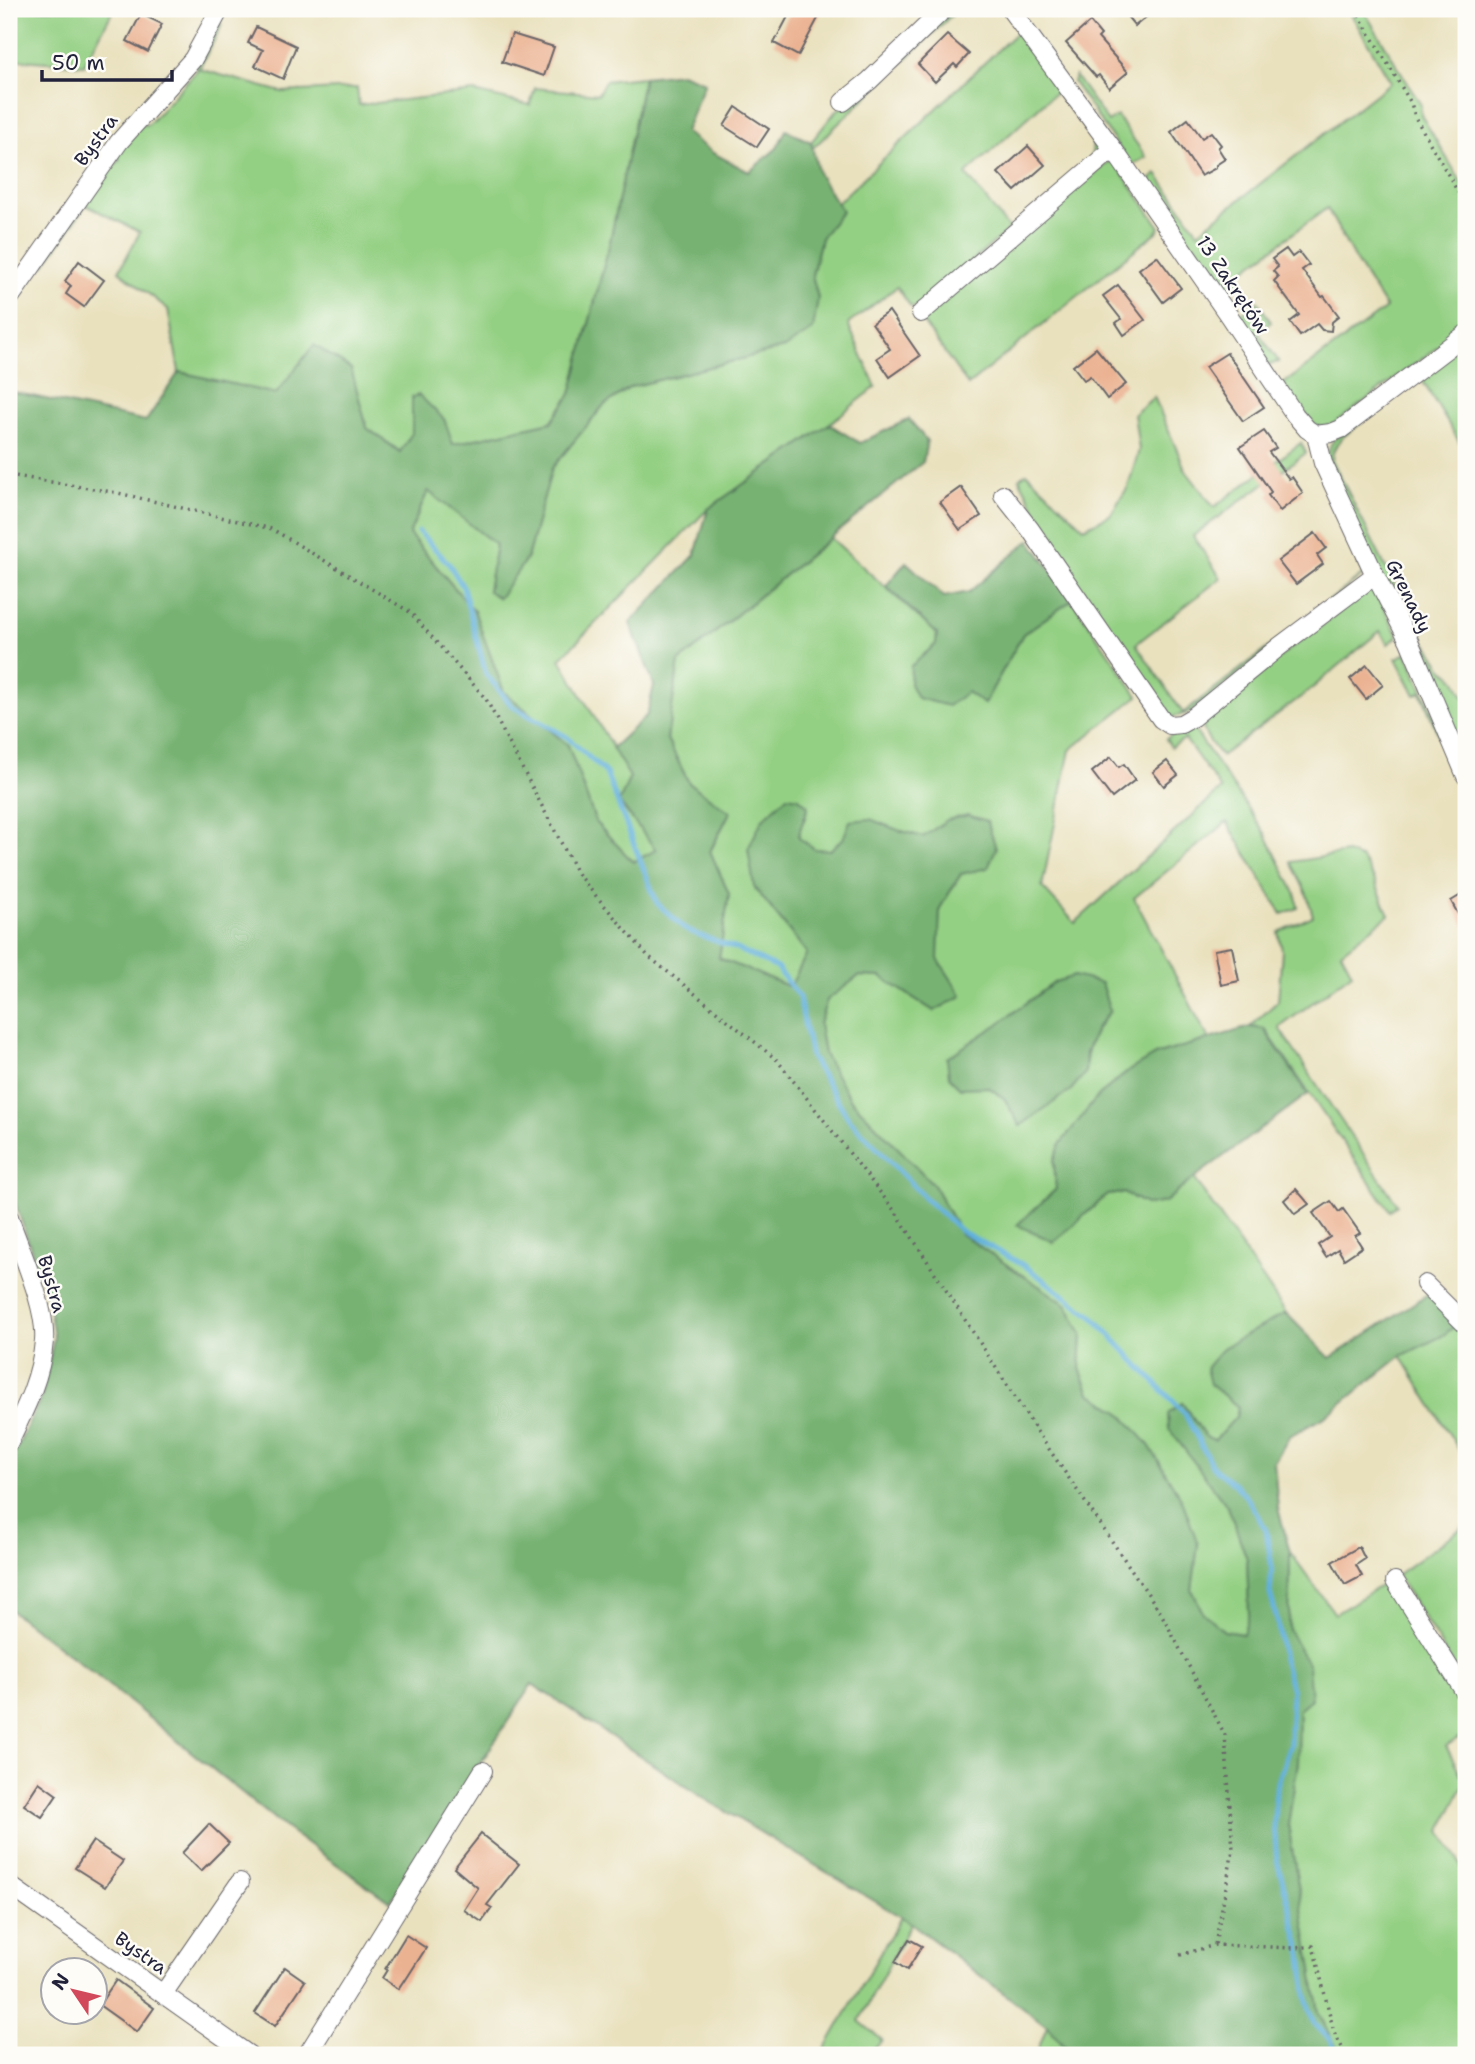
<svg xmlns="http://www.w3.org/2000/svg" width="1475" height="2064" viewBox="0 0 1475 2064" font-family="'Shantell Sans',sans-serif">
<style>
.green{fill:#94d084;stroke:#5b7960;stroke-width:2;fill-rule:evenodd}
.forest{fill:#77b272;stroke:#4c6a56;stroke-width:2}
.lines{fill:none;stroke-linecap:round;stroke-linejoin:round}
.stream{stroke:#62b1dc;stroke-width:5}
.building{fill:#ebb292}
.minor-casing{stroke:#686569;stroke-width:20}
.path{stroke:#686569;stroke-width:3.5;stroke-dasharray:2 5;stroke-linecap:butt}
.minor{stroke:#fff;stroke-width:18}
.labels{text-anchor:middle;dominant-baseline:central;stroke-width:5;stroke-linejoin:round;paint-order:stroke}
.street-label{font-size:19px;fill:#22223b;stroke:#fdfcf7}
</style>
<rect width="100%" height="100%" fill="#fdfcf7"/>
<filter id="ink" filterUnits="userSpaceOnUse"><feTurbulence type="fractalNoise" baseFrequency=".0143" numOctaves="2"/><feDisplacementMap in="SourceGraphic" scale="14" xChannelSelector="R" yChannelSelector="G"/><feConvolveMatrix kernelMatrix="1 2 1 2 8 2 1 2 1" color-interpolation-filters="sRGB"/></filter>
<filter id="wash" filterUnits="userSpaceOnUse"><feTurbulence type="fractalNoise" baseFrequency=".00686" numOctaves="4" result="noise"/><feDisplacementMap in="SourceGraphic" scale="28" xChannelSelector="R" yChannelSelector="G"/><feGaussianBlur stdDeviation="1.57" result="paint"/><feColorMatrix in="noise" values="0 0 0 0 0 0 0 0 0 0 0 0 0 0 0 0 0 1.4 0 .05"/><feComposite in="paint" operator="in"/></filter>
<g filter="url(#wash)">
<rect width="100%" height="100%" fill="#e9e1be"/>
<g class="green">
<path d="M9 9H114L84 65 9 59Z"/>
<path d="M950 9H958L811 150V142L836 111 853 100Z"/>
<path d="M1348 9H1363L1421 105V115L1466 190V326L1334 424 1323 427 1315 426 1282 385 1386 308 1355 260 1327 208 1240 273V276L1237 278 1240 283 1224 295 1145 184 1157 174 1198 232 1391 82Z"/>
<path d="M219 23 222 25 199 69 282 92 357 88 359 105 474 92 530 105 535 88 598 94 605 81 644 77 610 242 571 394 551 422 453 444 444 419 412 397V433L401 452 367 428 351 369 314 345 276 394 179 372 168 309 119 271 140 232 86 205 44 266 46 255 102 178 120 160 117 153 139 124 148 125 198 69 196 67Z"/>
<path d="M1019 30 1101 144 1100 148 1092 156 1093 139 1056 92 966 174 1009 229 920 307H911L897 287 848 324 876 387 829 424 708 509 560 659 630 777 619 802 657 850 633 862 596 823 568 745 504 692 474 611 409 534 428 490 496 545 488 590 527 558 552 468 603 406 631 387 784 348 818 298 812 275 821 238 842 211 836 204Z"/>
<path d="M1075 76 1108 122 1117 116 1146 157 1134 164 1130 163 1073 82Z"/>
<path d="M1112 159 1160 227 1158 231 968 385 920 318Z"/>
<path d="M1258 302 1271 322 1258 332 1279 362 1268 365 1238 316Z"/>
<path d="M1466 341V453L1419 375Z"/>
<path d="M1154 397 1186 471 1214 507 1301 443 1306 453 1193 536 1221 578 1136 644 1183 713 1364 574 1350 544H1353L1366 571 1364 574 1191 712 1169 718 1038 533 1045 527 1019 478 1027 473 1084 528 1110 515 1128 487 1139 450 1134 414Z"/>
<path d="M1361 423C1348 433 1332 442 1332 460L1414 624 1442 667 1456 680 1466 701V759L1327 463C1328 436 1340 435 1361 423Z"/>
<path d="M831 538 937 634 936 644 911 666 967 692 984 704 1023 634 1072 600 1138 696 1070 750 1042 887 1075 923 1221 789 1185 739 1171 747 1166 739 1189 725 1193 728 1265 833 1296 895 1298 908 1282 914 1227 822 1134 898 1209 1039 1155 1055 1130 1070 1099 1095 1054 1161 1056 1189 1054 1242 1107 1195 1124 1193 1148 1205 1165 1202 1194 1178 1286 1313 1223 1348 1210 1384 1238 1407 1236 1417 1215 1441 1206 1438 1182 1403 1169 1429 1228 1507 1247 1559 1249 1613 1243 1635 1224 1631 1203 1613 1192 1590 1198 1544 1122 1414 1090 1393 1080 1369 1082 1334 1067 1305 961 1234 933 1184 850 1099 824 1054 819 1024 827 1000 859 976 881 977 934 1011 940 908 961 874 987 821C956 811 949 819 923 837L898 830 843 839 830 850 815 849 799 839V828L806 817 799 798 787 796 762 820 754 887 807 953 791 987 719 959 729 894 710 852 730 812 689 783 667 739 679 662ZM1110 1011C1093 1031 1086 1046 1085 1073L1004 1098 947 1058 994 1027Z"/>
<path d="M1370 589 1377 594 1398 636 1388 644 1380 631 1310 690 1221 756C1212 744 1196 728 1205 713Z"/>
<path d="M1407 653 1466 792V804L1421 692 1415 695 1396 658Z"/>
<path d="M1347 853 1362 859 1374 879 1389 915 1341 952 1352 973 1279 1028 1397 1204 1390 1211 1265 1029 1250 1027 1278 1001 1282 950 1278 932 1313 916 1306 892 1291 862Z"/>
<path d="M1459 1323 1466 1332V1461L1401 1356 1442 1336Z"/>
<path d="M1466 1525V1685L1397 1575Z"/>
<path d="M1290 1552 1335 1614 1390 1580 1466 1707V1734L1446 1746 1465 1782 1441 1831 1466 1874V2055H1339L1319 2013 1288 1824 1298 1762 1299 1709 1308 1665 1289 1630Z"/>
<path d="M901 1917 911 1923 859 2021 882 2040 870 2055H822Z"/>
<path d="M1047 2026 1073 2055H1036Z"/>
</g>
<g class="forest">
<path d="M681 73 705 82 685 132 713 153 749 172 777 148 786 130 811 142 819 175 842 211 821 238 812 275 818 298 813 330 784 348 631 387 603 406 552 468 527 558 499 598 488 591 496 545 428 491 409 534 474 611 504 692 568 745 596 823 633 862 656 850 619 802 630 777 612 748 647 715 654 685 630 623 695 555 708 509 829 424 860 443 909 419 927 441 923 462 679 662 667 739 689 783 730 812 710 851 729 894 719 958 790 987 807 953 754 887 748 849 762 820 787 796 799 798 808 806C806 818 799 826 799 838L815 849 830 850 843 839 850 821 870 819 898 830 923 837 947 820 968 815 987 821 996 848 988 868 961 874 940 908 938 959 962 996 934 1011 881 977 859 976 827 1000 819 1024 824 1054 850 1099 933 1184 961 1234 1067 1305 1082 1334 1080 1369 1090 1393 1122 1414 1149 1445 1182 1500 1198 1544 1192 1590 1203 1613 1224 1631 1243 1634 1249 1613 1247 1559 1228 1507 1169 1429 1168 1414 1182 1403 1206 1437 1215 1440 1236 1417 1238 1407 1210 1384 1206 1368 1223 1348 1286 1313 1330 1358 1428 1294 1459 1323 1442 1336 1401 1356 1326 1416 1290 1436 1274 1462 1278 1508 1290 1552 1289 1630 1308 1665 1311 1699 1299 1709 1298 1762 1288 1824 1319 2013 1339 2055H1073L1047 2026 911 1923 705 1799 532 1684 390 1902 287 1829 97 1676 9 1609V1464L42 1396 54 1338 47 1295 9 1185V391L146 421 179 372 276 394 314 345 351 369 367 428 400 452 412 433V397L419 395 444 419 453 444 551 422 571 394 610 242 644 77Z"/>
<path d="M1030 540 1072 600 1023 634 984 704 967 692 948 706 917 698 910 684 911 666 936 644 937 634 886 586 906 562 944 597 969 592Z"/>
<path d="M1074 976 1101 983 1110 1011 1097 1027 1086 1052 1085 1073 1071 1090 1020 1126 1004 1098 988 1087 960 1088 949 1077 947 1058 994 1027 1055 982Z"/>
<path d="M1250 1027 1264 1029 1308 1094 1194 1178 1165 1202 1148 1205 1124 1193 1107 1195 1054 1242 1017 1225 1056 1189 1054 1161 1060 1144 1099 1095 1130 1070 1155 1055Z"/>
</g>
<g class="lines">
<path class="stream" d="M419 532 449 564 463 587 486 674 512 706 567 737 606 773 657 903 686 930 737 949 777 968 799 997 811 1057 849 1119 928 1201 961 1231 1025 1266 1092 1316 1185 1414 1211 1464 1218 1472 1235 1484 1248 1499 1266 1530 1272 1567 1270 1593 1277 1619 1283 1659 1292 1690 1290 1744 1276 1789 1274 1824 1277 1860 1302 1954 1307 2001 1314 2023 1330 2040 1336 2055"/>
</g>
<g id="blocks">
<g class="building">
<path d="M792 9H823L798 56 774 43Z"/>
<path d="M1121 9H1156L1135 26Z"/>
<path d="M141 14 162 24 148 52 127 41Z"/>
<path d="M1090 22 1101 35 1098 38 1128 72 1109 88 1099 75 1096 77 1066 43Z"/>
<path d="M256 27 296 46 283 79 255 66 263 50 248 43Z"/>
<path d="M512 34 554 47 544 76 502 62Z"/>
<path d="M947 35 969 54 957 67 954 64 935 82 918 64Z"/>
<path d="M736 107 769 129 757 147 724 126Z"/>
<path d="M1188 119 1202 138 1211 132 1221 145 1218 148 1225 159 1216 165V168L1201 176 1171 132Z"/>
<path d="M1028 146 1045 165 1015 191 998 173Z"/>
<path d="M1286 249 1292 257 1299 252 1309 265 1302 270 1322 297 1324 296 1339 316 1332 322 1331 331 1322 330 1317 324 1300 336 1290 322 1299 315 1274 281 1278 277 1273 271 1278 267 1272 259Z"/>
<path d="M1157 256 1181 288 1163 302 1139 269Z"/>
<path d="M79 261 104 280 84 307 66 294 71 286 65 281Z"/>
<path d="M1118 285 1145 320 1124 335 1116 323 1121 319 1103 296Z"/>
<path d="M889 311 920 356 890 377 877 358 890 349 872 323Z"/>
<path d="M1096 348 1126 384 1107 399 1090 376 1084 380 1073 366Z"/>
<path d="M1227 353 1264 407 1243 421 1205 367Z"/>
<path d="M1264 431 1276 448 1269 452 1289 479 1292 477 1303 493 1280 511 1268 495 1271 492 1240 447Z"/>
<path d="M961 487 981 516 960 530 940 502Z"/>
<path d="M1315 533 1326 548 1317 555 1323 564 1296 584 1278 561Z"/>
<path d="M1367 665 1383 685 1366 699 1350 679Z"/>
<path d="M1111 757 1119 767 1124 764 1135 780 1112 798 1092 772Z"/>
<path d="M1167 761 1178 775 1164 786 1153 772Z"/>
<path d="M1466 892V929L1451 901Z"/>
<path d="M1232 947 1239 981 1221 985 1214 950Z"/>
<path d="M1296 1189 1309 1204 1295 1214 1284 1200Z"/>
<path d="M1331 1201 1339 1212 1343 1209 1360 1233 1355 1236 1362 1247 1344 1259 1338 1249 1326 1257 1318 1245 1330 1237 1313 1213Z"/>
<path d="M1359 1547 1365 1559 1356 1565 1362 1576 1345 1585 1332 1562Z"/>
<path d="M39 1782 57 1795 42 1817 24 1805Z"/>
<path d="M209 1824 229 1843 201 1871 182 1853Z"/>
<path d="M481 1834 519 1864 487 1905 492 1908 482 1922 464 1910 478 1888 454 1868Z"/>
<path d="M93 1841 123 1861 105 1887 75 1868Z"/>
<path d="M406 1935 426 1948 405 1981 404 1980 398 1989 382 1978 387 1970 385 1969Z"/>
<path d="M909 1939 922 1946 907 1970 895 1962Z"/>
<path d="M285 1967 305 1981 275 2026 255 2013Z"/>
<path d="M116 1980 154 2008 137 2032 99 2005Z"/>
</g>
</g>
</g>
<g filter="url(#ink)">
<use href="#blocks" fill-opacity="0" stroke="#686569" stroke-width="2"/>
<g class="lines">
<g class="minor-casing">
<g id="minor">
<path d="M1010 9 1113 149 1229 316 1295 415 1307 429 1316 435 1331 433 1341 429 1466 334"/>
<path d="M843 102 869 81 944 9"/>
<path d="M9 299 119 142 193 59 220 9"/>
<path d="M921 313 1113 149"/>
<path d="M1316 435 1323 463 1375 575 1409 641 1466 776"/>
<path d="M1003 495 1030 529 1161 719 1170 725 1181 724 1193 717 1280 646 1375 575"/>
<path d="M9 1217C20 1250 47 1307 44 1341 41 1378 25 1409 9 1442"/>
<path d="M1425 1284 1466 1325"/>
<path d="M1395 1581 1466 1694"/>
<path d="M9 1885 249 2055"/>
<path d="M163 1994 240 1882"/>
<path d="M307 2055 483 1771"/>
</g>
</g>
<g class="path">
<path d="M1355 9 1411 103 1415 117 1466 206"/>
<path d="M9 475 118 493 272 529 410 612 486 699 578 875 648 956 777 1060 897 1214 1036 1430 1161 1613 1225 1735 1233 1850 1215 1945"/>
<path d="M1180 1955 1215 1945 1295 1948 1313 1946 1334 2032 1346 2055"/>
</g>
<use href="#minor" class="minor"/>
</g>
</g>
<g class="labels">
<g class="street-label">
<text transform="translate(96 140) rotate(-54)">Bystra</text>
<text transform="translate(1233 285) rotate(56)">13 Zakrętów</text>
<text transform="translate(1409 596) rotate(64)">Grenady</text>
<text transform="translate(52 1284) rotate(74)">Bystra</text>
<text transform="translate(141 1953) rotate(35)">Bystra</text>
</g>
</g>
<rect width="1475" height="2064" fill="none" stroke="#fdfcf7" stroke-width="35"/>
<g transform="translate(74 1991) rotate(305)"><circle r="33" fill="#fdfcf7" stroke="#a5a5ac" stroke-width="2"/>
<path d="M0-5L12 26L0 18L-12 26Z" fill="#d1495b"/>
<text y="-10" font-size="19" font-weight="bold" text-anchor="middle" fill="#22223b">N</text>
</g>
<path d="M42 70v10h130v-10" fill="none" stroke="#22223b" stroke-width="3.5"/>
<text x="52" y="70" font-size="21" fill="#22223b" stroke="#fdfcf7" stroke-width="5" paint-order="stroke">50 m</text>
</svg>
